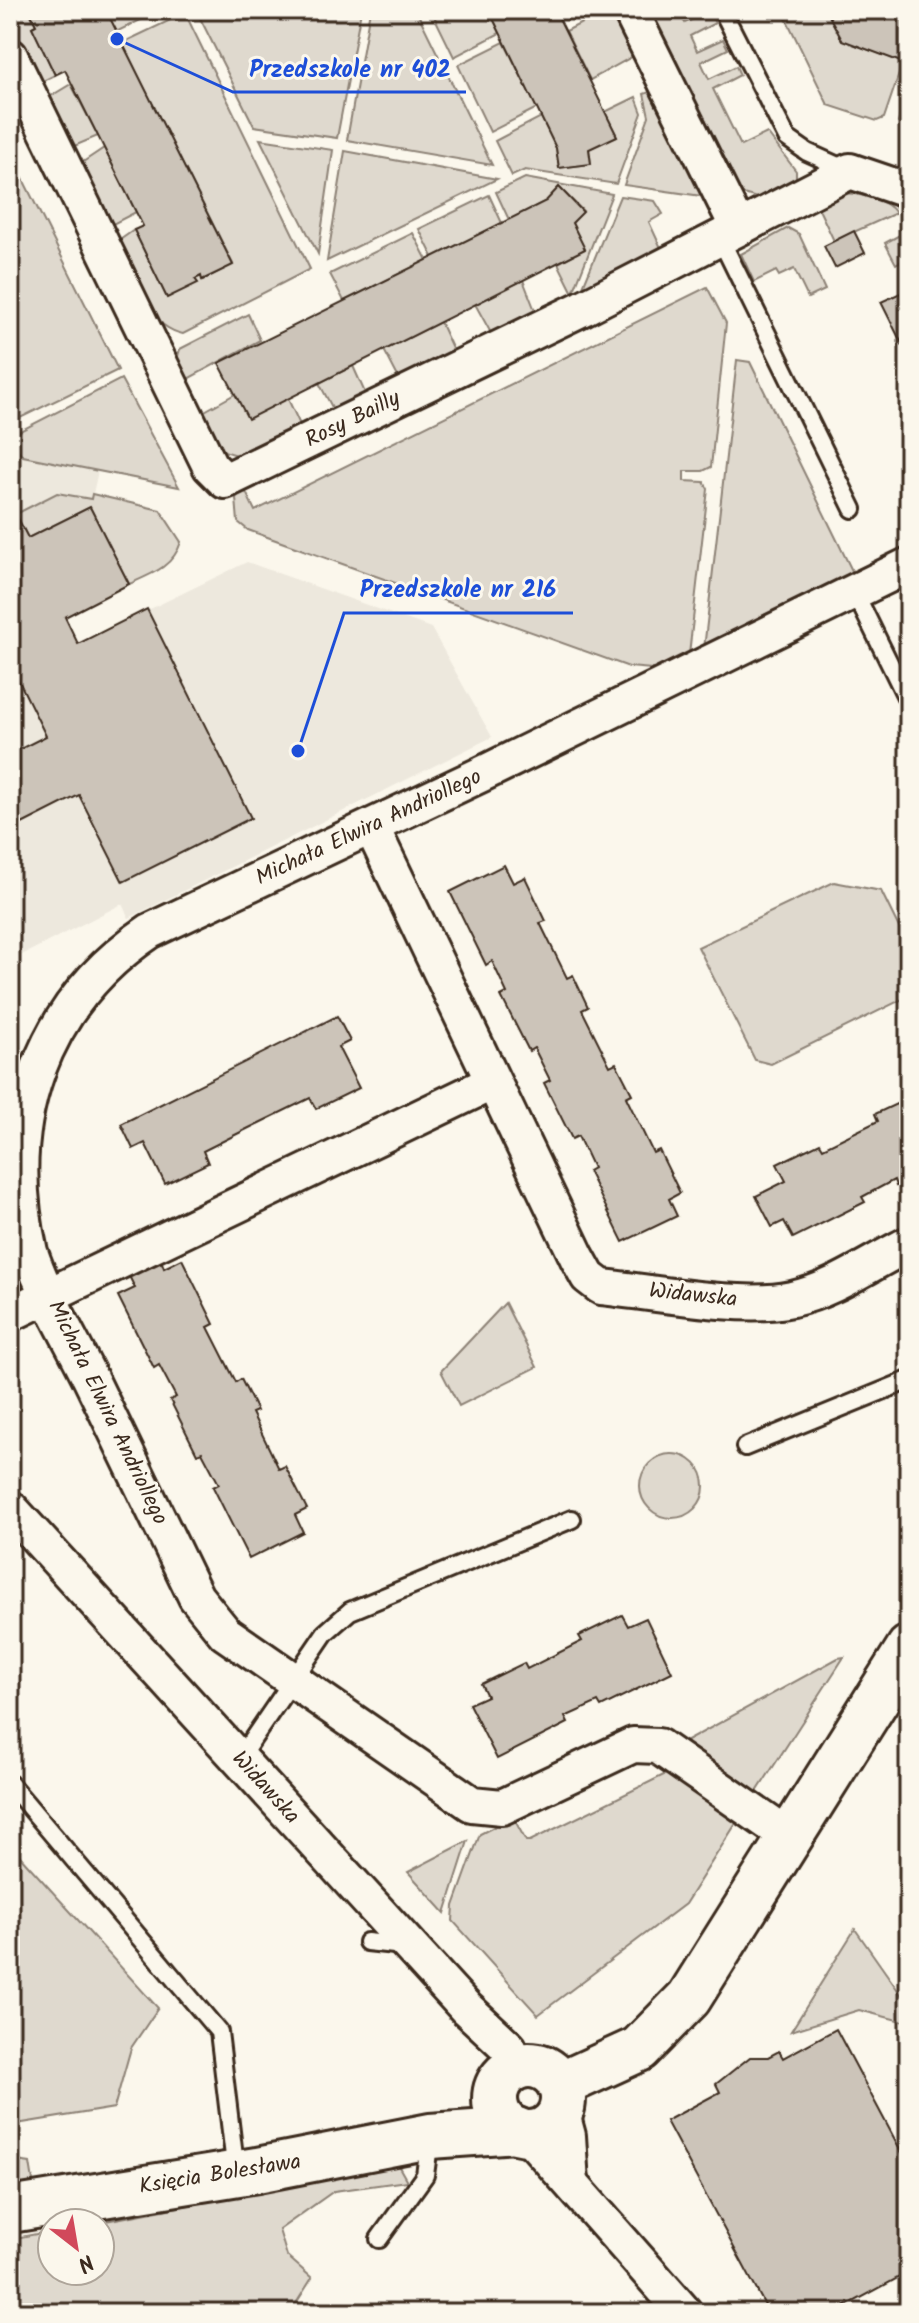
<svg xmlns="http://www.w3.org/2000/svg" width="919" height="2323" viewBox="0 0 919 2323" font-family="Kalam,sans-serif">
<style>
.built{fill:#ede8dd}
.green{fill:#dfd9ce;stroke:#8d8276;stroke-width:2}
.building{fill:#ccc4b9;stroke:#3b2a1e;stroke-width:2}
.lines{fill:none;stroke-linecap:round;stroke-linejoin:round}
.lane-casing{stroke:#3b2a1e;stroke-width:22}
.street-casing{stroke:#3b2a1e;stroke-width:40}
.secondary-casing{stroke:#3b2a1e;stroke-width:50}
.lane{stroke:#fbf7ec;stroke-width:16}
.street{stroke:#fbf7ec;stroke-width:34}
.secondary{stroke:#fbf7ec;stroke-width:44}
.labels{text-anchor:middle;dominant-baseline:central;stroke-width:6;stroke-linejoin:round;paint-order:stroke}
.street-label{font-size:22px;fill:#3b2a1e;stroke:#fbf7ec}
.leader{fill:none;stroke:#1d4ed8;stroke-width:3}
.callout-dot{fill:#1d4ed8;stroke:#fbf7ec;stroke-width:3}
.callout-label{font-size:24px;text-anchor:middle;font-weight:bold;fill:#1d4ed8;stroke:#fbf7ec;stroke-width:6;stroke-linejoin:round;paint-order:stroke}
</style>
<rect width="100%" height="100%" fill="#fbf7ec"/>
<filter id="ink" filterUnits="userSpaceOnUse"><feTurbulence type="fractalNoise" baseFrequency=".0125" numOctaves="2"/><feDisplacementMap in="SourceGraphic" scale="16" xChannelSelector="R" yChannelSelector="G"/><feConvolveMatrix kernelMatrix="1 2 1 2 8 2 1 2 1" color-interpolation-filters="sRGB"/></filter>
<g filter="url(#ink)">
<path class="built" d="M10 454 98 471 90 507 129 584 65 617 78 644 247 562 431 628 492 737 129 918 122 904 10 961Z"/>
<g class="green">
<path d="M10 10H29L36 25 32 27 55 75 37 84 10 30Z"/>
<path d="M106 10H161L116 32Z"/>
<path d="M196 10H361L337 138 254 126Z"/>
<path d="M370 10H416L492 165 347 140Z"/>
<path d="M431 10H489L500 33 454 57Z"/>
<path d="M607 10 614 12 635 55 590 80 566 31Z"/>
<path d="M645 10H678L685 23 709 12 715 23 690 36 697 51 723 39 728 49 701 62 709 79 736 66 740 75 713 89 741 146 767 133 796 171V181L757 198 736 192Z"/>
<path d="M782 10H826L842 40 903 62 884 118 877 121 828 105Z"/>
<path d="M185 13 310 269 183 334C144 326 132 274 117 242L134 230 167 298 197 282 195 279 201 276 203 280 233 264 122 43Z"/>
<path d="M504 42 537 108 490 132 458 65Z"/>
<path d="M71 84 98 136 72 147 46 99Z"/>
<path d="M653 91 703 190 702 196 624 185 649 116 644 94Z"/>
<path d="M909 96V132L898 123 904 99Z"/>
<path d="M636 97 642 113 616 184 525 170 512 176 495 141 541 117 556 148 559 168 591 164 589 149 617 136 605 112Z"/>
<path d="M260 139 333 150 318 254Z"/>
<path d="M104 148 136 212 107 227 77 166Z"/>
<path d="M345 151 497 179 327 261Z"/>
<path d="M10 153 118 370 10 423Z"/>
<path d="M525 178 612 194 573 293 558 263 584 249 572 223 583 211 559 187 546 201 509 220 496 192Z"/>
<path d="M839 193C856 193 886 198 896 213L834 241 815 201Z"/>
<path d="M489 195 502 223 433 257 419 229Z"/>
<path d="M620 196 655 201 663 214 649 222 662 250 582 289Z"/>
<path d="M788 228 799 234 825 290 808 298 794 269 779 276 776 271 754 282 741 254Z"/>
<path d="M909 230V257L896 264 885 243Z"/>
<path d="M413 233 427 260 344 301 330 274Z"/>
<path d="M523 280 536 313 492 335 475 304Z"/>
<path d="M707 287 726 323 711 467 703 471H684V481L704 482 708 489 688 663 675 671 629 667 248 530 238 522 236 498 244 488 255 511Z"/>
<path d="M248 314 260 340 186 380 176 363 180 349Z"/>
<path d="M440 322 454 352 398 377 384 350Z"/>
<path d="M737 360 750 362 857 581 704 649Z"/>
<path d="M353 366 366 395 334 411 319 383Z"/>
<path d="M121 379 179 487 23 456 10 441V436Z"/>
<path d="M235 394 288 399 301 427 240 456 224 451 201 413Z"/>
<path d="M57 493 91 499 92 494 160 510 181 542C173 567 152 574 129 584L90 507 28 538 16 514Z"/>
<path d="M834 882 881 891 909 948V996L771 1064 755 1060 698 947Z"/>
<path d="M505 1303 537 1367 459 1406 441 1371Z"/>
<circle cx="672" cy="1486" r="32"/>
<path d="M844 1657 753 1798 683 1743 838 1658Z"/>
<path d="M674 1770 742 1814 685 1904 538 2015 453 1921 454 1906 480 1834 513 1817 526 1841H530Z"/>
<path d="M468 1841 445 1913 408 1872Z"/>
<path d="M10 1845 158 2008 131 2048 114 2108 10 2125Z"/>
<path d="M855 1929 909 2006V2023L859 2010 791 2031Z"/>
<path d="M10 2160 30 2163 34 2188 10 2192Z"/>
<path d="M398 2165 407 2181 334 2191 279 2230 287 2256 312 2278 290 2313H10V2239L52 2231V2271H100V2223H95Z"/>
</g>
<g class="building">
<path d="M29 10H106L233 265 202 280 201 276 195 279 198 283 167 298 134 230 143 226 65 70 55 75 32 27 36 25Z"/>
<path d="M489 10H555L617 136 589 149 591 164 559 168 556 148Z"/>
<path d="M826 10H909V65L842 40Z"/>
<path d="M559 187 583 212 572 223 585 249 248 419 219 363 546 201Z"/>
<path d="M854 231 865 253 835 268 824 246Z"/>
<path d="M909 289V358L881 302Z"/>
<path d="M11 505 28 538 90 507 129 584 65 617 78 644 147 609 251 818 123 882 79 795 10 830V754L46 736 10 663Z"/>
<path d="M504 865 513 883 525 877 546 921 540 923 567 978 573 975 588 1007 582 1010 610 1066 616 1063 632 1094 626 1097 653 1153 659 1150 680 1193 669 1199 677 1216 623 1242 588 1171 593 1168 578 1136 572 1139 544 1083 550 1080 534 1048 529 1051 501 996 507 993 492 961 486 965 450 892Z"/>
<path d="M337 1016 350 1041 338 1047 359 1088 316 1109 310 1098 247 1129 203 1151 208 1163 165 1184 145 1143 133 1149 121 1124Z"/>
<path d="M907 1099 909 1180 896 1186 894 1180 862 1197 865 1202 793 1238 784 1221 772 1227 756 1196 786 1181 777 1164 820 1143 823 1148 878 1121 875 1114Z"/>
<path d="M182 1259 214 1324 208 1327 236 1382 241 1379 257 1411 252 1413 279 1469 285 1466 307 1509 295 1515 303 1532 249 1559 213 1487 219 1484 202 1452 197 1454 170 1400 176 1397 159 1365 154 1368 118 1296 135 1288 129 1276 161 1260 164 1268Z"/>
<path d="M622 1615 628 1626 646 1618 672 1672 601 1707 598 1702 565 1717 568 1723 497 1759 469 1704 487 1696 481 1684 524 1663 527 1669 582 1641 579 1636Z"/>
<path d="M836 2029 909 2166V2272L833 2313H769L666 2121 720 2092 716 2084 750 2057H768L779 2051 783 2058Z"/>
</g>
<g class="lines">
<g class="lane-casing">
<g id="lane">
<path d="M722 10 787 138 807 152 849 171"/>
<path d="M720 238 853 509"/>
<path d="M855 593 909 703"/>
<path d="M745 1447 909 1380"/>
<path d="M239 1759 325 1633 350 1611 572 1519"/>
<path d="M10 1784 219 2032 236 2173"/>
<path d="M367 1942 404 1946"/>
<path d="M379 2239 425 2175 430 2138"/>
</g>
</g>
<g class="street-casing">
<g id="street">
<path d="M630 10 738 228"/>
<path d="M10 56 210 466 225 481 583 308 850 171 909 191"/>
<path d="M372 828 577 1257 588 1277 601 1287C652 1292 744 1310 792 1299 832 1291 872 1262 909 1244"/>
<path d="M10 1314 491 1083"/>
<path d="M10 1508 466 2008 509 2048 516 2067"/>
<path d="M789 1837 658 1746 633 1745 502 1807 472 1804 225 1633 196 1597C162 1526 127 1455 93 1384 72 1341 45 1297 30 1252 0 1123 41 1004 150 931L482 774 909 565"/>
<path d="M561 2110 568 2136 571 2183"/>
<path d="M527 2134 685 2313"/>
</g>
</g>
<g class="secondary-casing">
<g id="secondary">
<circle cx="529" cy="2099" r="34"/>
<path d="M560 2085 639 2049 689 1998 909 1648"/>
<path d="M10 2210 257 2170 430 2136 517 2130"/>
</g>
</g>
<use href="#lane" class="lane"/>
<use href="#street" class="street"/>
<use href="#secondary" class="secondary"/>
</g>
</g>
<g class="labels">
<g class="street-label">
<text transform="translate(353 420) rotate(-26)">Rosy Bailly</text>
<text transform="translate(369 828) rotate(-25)">Michała Elwira Andriollego</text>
<text transform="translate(693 1296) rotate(6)">Widawska</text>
<text transform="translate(107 1413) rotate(64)">Michała Elwira Andriollego</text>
<text transform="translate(265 1788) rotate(48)">Widawska</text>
<text transform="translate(220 2175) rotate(-9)">Księcia Bolesława</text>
</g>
</g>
<path class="leader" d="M117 39L233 92H466M298 751L344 613H573"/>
<g class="callout-dot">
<circle cx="117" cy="39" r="8"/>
<circle cx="298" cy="751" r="8"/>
</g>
<g class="callout-label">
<text x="350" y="77">Przedszkole nr 402</text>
<text x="458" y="597">Przedszkole nr 216</text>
</g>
<rect width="919" height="2323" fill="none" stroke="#fbf7ec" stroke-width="40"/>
<rect x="20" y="20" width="879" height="2283" fill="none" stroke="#3b2a1e" stroke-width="3" filter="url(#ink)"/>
<g transform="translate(76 2247) rotate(149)"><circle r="38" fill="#fbf7ec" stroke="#aea59a" stroke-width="2"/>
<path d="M0-6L14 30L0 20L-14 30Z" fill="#d1495b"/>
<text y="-12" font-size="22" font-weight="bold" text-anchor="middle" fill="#3b2a1e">N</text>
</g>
</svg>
